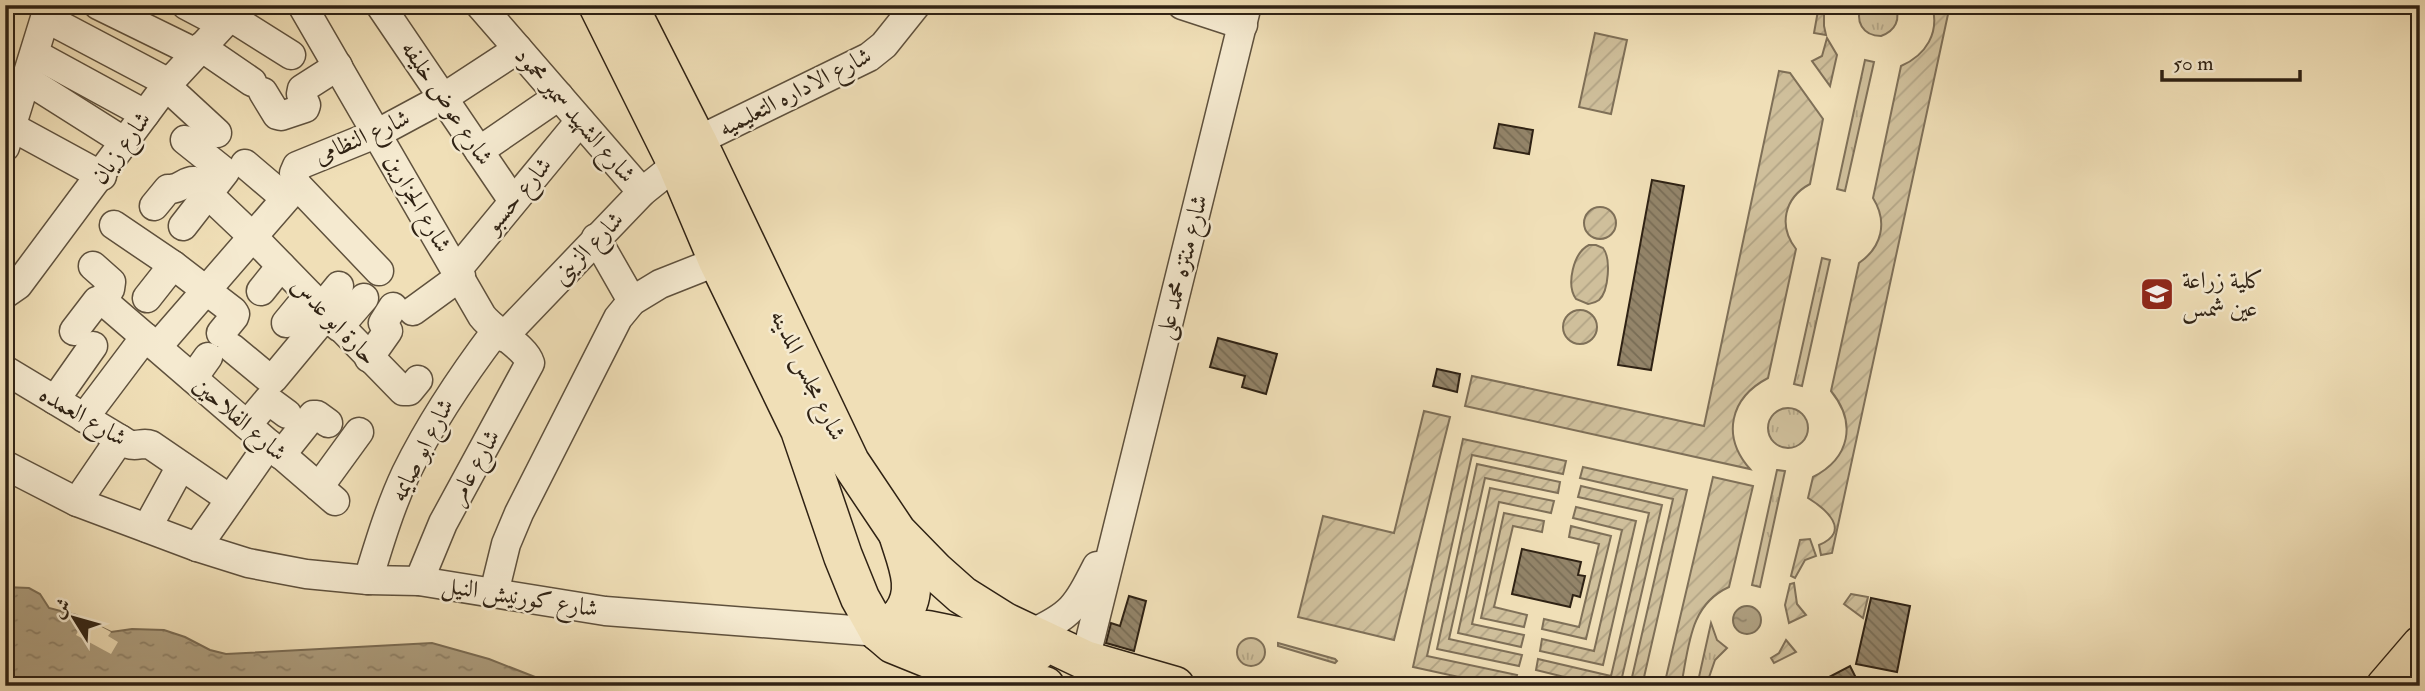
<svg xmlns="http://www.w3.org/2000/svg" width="2425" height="691" viewBox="0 0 2425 691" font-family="'IM FELL Double Pica',Amiri,serif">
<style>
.grass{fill:url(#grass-tufts);stroke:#7f7058;stroke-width:2}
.garden{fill:url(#garden-furrows);stroke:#7f7058;stroke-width:2}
.water{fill:url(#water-ripples);stroke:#7b6d55;stroke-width:2}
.pier{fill:#f0dfb7}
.building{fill:url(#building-back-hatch);stroke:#2f2214;stroke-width:2}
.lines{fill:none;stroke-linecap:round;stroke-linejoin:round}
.minor-casing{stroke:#5f513d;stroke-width:31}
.major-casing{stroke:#2f2214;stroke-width:38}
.highway-casing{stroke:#2f2214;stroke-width:41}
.minor{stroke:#f5ead0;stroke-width:28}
.major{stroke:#f0dfb7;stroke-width:35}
.highway{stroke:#f0dfb7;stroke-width:38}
.labels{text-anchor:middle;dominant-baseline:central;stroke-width:5;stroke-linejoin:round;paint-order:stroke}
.street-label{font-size:24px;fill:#2f2214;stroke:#f5ead0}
.poi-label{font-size:24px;fill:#2f2214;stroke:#f5ead0;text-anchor:start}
</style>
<defs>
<pattern id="grass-tufts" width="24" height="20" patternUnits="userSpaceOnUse" patternTransform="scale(1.75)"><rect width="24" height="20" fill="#cfbf9b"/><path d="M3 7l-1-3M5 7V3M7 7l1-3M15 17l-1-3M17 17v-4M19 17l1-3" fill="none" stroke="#b2a485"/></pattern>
<pattern id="garden-furrows" width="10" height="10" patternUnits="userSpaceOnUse" patternTransform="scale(1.75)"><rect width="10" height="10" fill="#cfbf9b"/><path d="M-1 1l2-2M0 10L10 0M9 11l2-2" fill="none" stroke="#b2a485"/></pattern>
<pattern id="water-ripples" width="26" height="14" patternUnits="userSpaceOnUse" patternTransform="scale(1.75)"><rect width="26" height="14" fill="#ae9f80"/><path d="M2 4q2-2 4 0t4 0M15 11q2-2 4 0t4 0" fill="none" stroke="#8e8168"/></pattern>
<pattern id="building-back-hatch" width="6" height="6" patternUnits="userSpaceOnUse" patternTransform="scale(1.75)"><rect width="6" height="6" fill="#938469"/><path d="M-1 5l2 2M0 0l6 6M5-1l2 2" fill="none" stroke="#786c55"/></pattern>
</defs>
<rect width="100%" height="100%" fill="#f0dfb7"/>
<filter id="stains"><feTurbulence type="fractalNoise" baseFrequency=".00286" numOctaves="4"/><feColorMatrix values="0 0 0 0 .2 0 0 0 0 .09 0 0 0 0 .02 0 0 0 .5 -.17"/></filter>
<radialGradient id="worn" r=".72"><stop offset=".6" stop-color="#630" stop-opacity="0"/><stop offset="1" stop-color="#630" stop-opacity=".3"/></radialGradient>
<g class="grass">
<path d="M1862 5H1894C1902 19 1895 31 1881 36 1863 36 1854 21 1862 5Z"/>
<path d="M1865 60 1874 62 1845 191 1837 189Z"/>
<path d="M1822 258 1830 260 1802 386 1794 384Z"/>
<circle cx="1788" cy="428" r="20"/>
<path d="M1777 470 1785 471 1760 587 1752 585Z"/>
<path d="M1711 623 1717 640 1727 648 1715 660 1706 686H1697Z"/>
<circle cx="1251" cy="652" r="14"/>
<path d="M1278 643 1335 659 1337 661 1335 663 1278 646Z"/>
</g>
<g class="garden">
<path d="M1819 5H1824V26L1826 35 1814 33Z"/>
<path d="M1932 5H1950L1832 553 1821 555 1819 545C1852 531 1826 509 1808 498L1813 477C1850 458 1857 423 1831 391L1859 263C1882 247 1888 222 1873 198L1901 66C1926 55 1940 33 1932 5Z"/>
<path d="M1595 33 1627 40 1611 114 1579 107Z"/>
<path d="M1827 38 1837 55 1830 86 1812 61 1822 56Z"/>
<path d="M1779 71 1790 73 1823 119 1810 184C1784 198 1778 226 1796 249L1768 378C1730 398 1721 436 1750 469L1465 406 1472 376 1704 426Z"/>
<circle cx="1600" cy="223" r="16"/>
<path d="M1589 245H1596L1603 248C1611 258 1609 291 1599 300 1595 303 1593 303 1588 304L1576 299C1566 285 1573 253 1589 245Z"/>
<circle cx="1580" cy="327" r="17"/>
<path d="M1424 411 1450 417 1394 640 1298 617 1323 516 1394 533Z"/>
<path d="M1463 439 1566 461 1563 474 1472 455 1427 656 1517 675 1514 686H1500L1413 667Z"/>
<path d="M1477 464 1560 482 1558 493 1485 478 1449 639 1522 655 1519 666 1437 649Z"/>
<path d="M1583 467 1687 490 1642 686H1630L1673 499 1580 478Z"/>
<path d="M1713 477 1753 486 1729 587C1689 605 1689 647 1681 686H1664Z"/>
<path d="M1581 486 1662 505 1620 686H1601L1536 670 1538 659 1611 676 1649 513 1578 497Z"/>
<path d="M1490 488 1554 501 1551 513 1499 502 1472 624 1524 635 1521 647 1458 633Z"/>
<path d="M1576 507 1636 521 1603 665 1540 651 1542 639 1594 651 1622 530 1573 518Z"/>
<path d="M1504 513 1544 521 1542 532 1513 526 1494 607 1527 615 1524 627 1481 618Z"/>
<path d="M1571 526 1611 536 1586 639 1542 629 1544 619 1579 627 1599 544 1569 537Z"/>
<path d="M1810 539 1816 556 1805 560 1795 578 1791 576 1800 540Z"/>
<path d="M1794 583 1797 604 1806 615 1789 623 1785 605 1790 584Z"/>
<path d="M1851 594 1868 597 1863 618 1844 604Z"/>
<path d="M1786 640 1796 652 1774 663 1771 658 1779 653Z"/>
</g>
<g class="water">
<path d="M5 587 29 588 40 594 49 608 76 615 111 632 132 629 164 630 185 637 210 650 226 654 432 643 489 659 558 686H5Z"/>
<circle cx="1747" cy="620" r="14"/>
</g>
<path class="pier" d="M83 622 96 629 98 625 111 632 108 636 118 642 111 654 76 635Z"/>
<g class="building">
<path d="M1499 124 1533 130 1529 154 1494 148Z"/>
<path d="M1652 180 1684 186 1651 370 1618 365Z"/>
<path d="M1218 338 1277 354 1266 394 1242 387 1245 376 1210 367Z"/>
<path d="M1437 369 1460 374 1457 392 1433 386Z"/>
<path d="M1522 549 1581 562 1578 575 1585 576 1580 597 1573 595 1570 607 1512 594Z"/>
<path d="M1129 596 1146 601 1134 651 1106 643 1111 623 1120 626Z"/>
<path d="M1871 598 1910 606 1897 672 1856 664Z"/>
<path d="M1850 666 1860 686H1812Z"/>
</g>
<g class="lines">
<g class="minor-casing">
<g id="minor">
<path d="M98 5 196 53"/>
<path d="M186 5 222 24"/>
<path d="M302 5 482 316C494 332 525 346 530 363L443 523 419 581"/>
<path d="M380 5 513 201"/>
<path d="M480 5 642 192"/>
<path d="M1182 5 1243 25"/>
<path d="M229 16 291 55"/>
<path d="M46 18 169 83"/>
<path d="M201 47 252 82"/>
<path d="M35 54 145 114"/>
<path d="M27 80 125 142"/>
<path d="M166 86 217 133"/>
<path d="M263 92 277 115 281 116 305 108 306 105 301 94 302 89 338 66"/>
<path d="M12 127 102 176"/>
<path d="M697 141 869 57 884 45 916 5"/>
<path d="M5 147 49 5"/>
<path d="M479 151 559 96"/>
<path d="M245 164 285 198"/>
<path d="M296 184 379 271"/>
<path d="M154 206 168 189C181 190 185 180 194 181L252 236 403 391H409L418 380"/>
<path d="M114 225 173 265 233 311 235 314 234 317 221 333"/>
<path d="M183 226 225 172 185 140"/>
<path d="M596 238 632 301"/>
<path d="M93 266 111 282 110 289 102 300"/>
<path d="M457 270 580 121"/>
<path d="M261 291 281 266"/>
<path d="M5 294 18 285 166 86 241 5"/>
<path d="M147 298 173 265"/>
<path d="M321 308 339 286"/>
<path d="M413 311 461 276"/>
<path d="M286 323 309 295"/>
<path d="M339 327 364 298"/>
<path d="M74 331 97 301 102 300 335 501"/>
<path d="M503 337 642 192 677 164"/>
<path d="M157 347 295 188 296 184 294 173 297 166 378 133 443 98 518 49"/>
<path d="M232 348 267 377 273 379 327 314"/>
<path d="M369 358 388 331 383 323 393 307"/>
<path d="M5 370 128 444C137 447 143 442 151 445L230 499"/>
<path d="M193 378 208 357"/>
<path d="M55 400 93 346"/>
<path d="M84 418 145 337"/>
<path d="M247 425 268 400 287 414"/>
<path d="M281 455 313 415H317L328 423"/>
<path d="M5 465 77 502 197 547 248 563 306 574 368 580 419 581 605 611 879 632"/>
<path d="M319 487 359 432"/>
<path d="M77 502 120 439"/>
<path d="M147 528 181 466"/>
<path d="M197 547 269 444"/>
<path d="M368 580C379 544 390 507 406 473 431 422 462 376 496 331"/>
<path d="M494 593 506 544 519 513 618 318 632 301 660 284 718 261"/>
<path d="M1030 634C1072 615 1076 607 1097 566"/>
<path d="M1085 660 1247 5"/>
</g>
</g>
<g class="major-casing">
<path id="major" d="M2384 686 2420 644"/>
</g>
<g class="highway-casing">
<g id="highway">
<path d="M598 5 677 164 718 261 800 430 843 556 860 598 879 632 893 644 935 661 1045 686"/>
<path d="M628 5 697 141 850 462 897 532 935 571 962 595 1005 622 1085 660 1175 686"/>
<path d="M879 632 928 630 1036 652"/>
<path d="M879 632C886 627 896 621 902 614 920 590 907 563 899 537"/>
</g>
</g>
<use href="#minor" class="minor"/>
<use href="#major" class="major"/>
<use href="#highway" class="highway"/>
</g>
<defs>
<g id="university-square" transform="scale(1.75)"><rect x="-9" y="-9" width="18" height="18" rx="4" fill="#8f2418" stroke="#f5ead0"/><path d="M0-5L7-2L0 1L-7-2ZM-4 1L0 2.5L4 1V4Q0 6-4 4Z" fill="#fff"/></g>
</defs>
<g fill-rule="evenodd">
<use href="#university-square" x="2157" y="294"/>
</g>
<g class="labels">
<g class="street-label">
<text transform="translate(795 92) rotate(-27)">شارع الاداره التعليميه</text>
<text transform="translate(447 103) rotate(56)">شارع عوض خليفه</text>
<text transform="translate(575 115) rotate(49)">شارع الشهيد سمير محمود</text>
<text transform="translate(362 137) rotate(-24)">شارع النظامى</text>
<text transform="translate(121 148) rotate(-54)">شارع زيان</text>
<text transform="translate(518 195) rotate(-50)">شارع حسبو</text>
<text transform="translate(418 203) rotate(60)">شارع الجزارين</text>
<text transform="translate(588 248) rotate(-46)">شارع الزينى</text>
<text transform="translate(1182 267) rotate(-76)">شارع منتزه محمد على</text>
<text transform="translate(334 321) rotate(46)">حارة ابو عدس</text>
<text transform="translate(808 375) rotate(64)">شارع مجلس المدينه</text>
<text transform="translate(83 416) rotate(30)">شارع العمده</text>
<text transform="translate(240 419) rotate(41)">شارع الفلاحين</text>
<text transform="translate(422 450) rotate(-63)">شارع ابو صايمه</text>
<text transform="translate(474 467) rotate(-61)">شارع عامر</text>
<text transform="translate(520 597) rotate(9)">شارع كورنيش النيل</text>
</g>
<g class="poi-label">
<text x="2182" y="280">كلية زراعة<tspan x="2182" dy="28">عين شمس</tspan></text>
</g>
</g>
<rect width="2425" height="691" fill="none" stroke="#f0dfb7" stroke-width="28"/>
<rect x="7" y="7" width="2411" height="677" fill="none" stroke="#2f2214" stroke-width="3.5"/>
<rect x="14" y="14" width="2397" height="663" fill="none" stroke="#2f2214" stroke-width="2"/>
<g transform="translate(74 618) rotate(307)" stroke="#f5ead0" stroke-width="5" paint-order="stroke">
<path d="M0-5L12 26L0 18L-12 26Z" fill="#2f2214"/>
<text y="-10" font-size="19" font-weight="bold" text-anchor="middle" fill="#2f2214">ش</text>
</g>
<path d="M2162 70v10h138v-10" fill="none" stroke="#2f2214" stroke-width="3.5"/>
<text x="2173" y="70" font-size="21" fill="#2f2214" stroke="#f5ead0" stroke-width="5" paint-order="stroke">50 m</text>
<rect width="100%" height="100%" filter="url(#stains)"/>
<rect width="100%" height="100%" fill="url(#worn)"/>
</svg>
